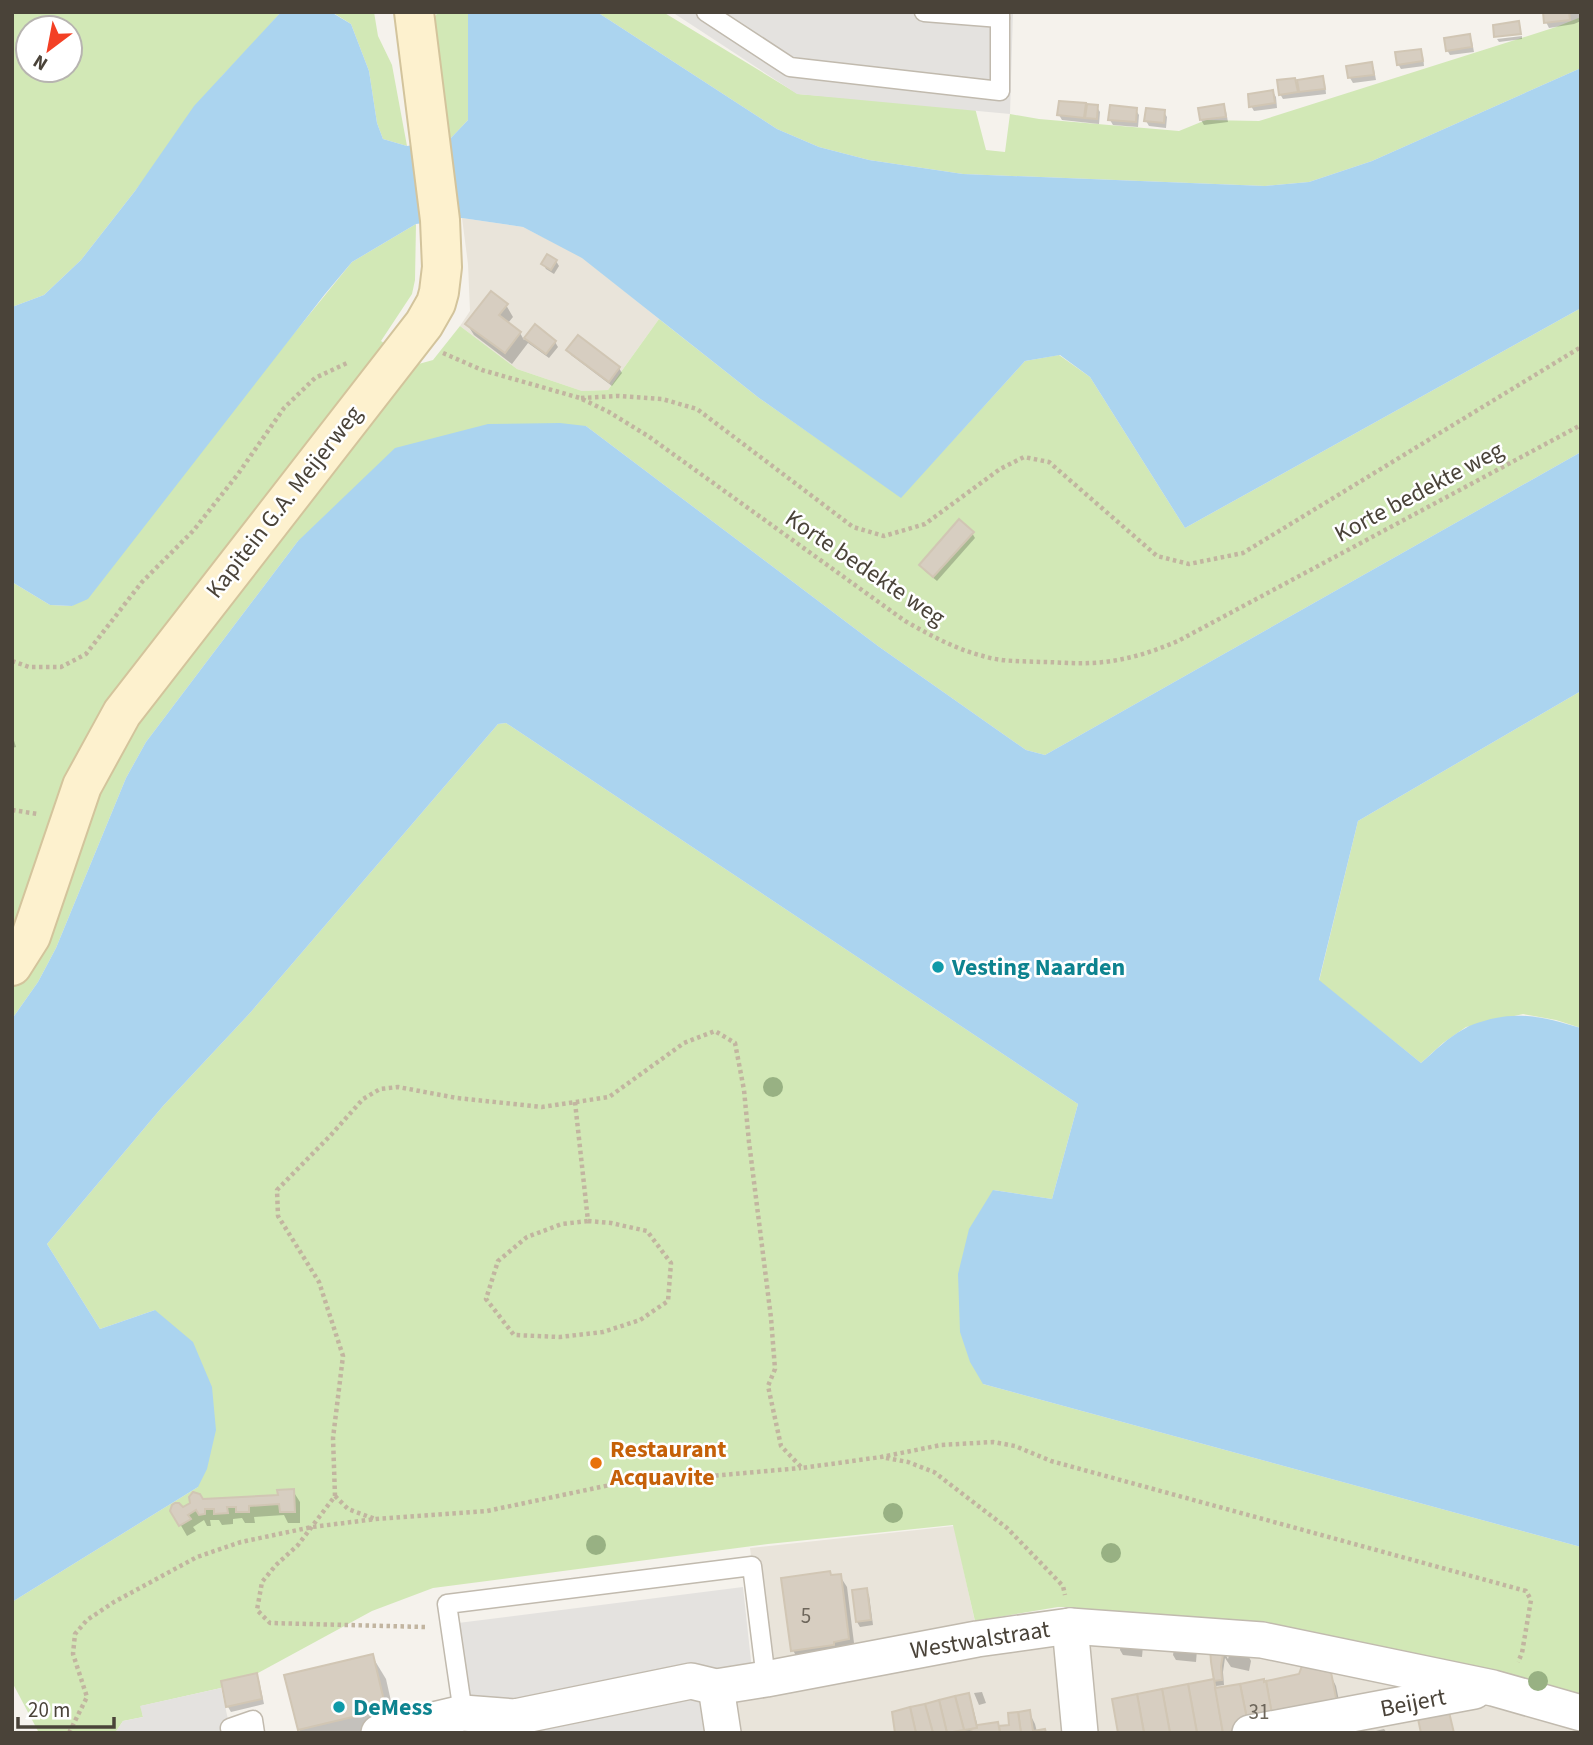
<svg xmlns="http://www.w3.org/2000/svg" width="1593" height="1745" viewBox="0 0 1593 1745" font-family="'Source Sans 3',sans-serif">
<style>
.residential{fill:#e9e4da}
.green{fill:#d2e8b6;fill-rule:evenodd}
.parking{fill:#e4e2df}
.water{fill:#abd4ef}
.shadow{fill:#0003}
.building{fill:#d7cec1;stroke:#d1c6b4;stroke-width:2}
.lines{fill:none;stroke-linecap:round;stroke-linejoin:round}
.lane-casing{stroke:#c1baae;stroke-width:21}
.street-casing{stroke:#c1baae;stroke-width:38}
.secondary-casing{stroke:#d3c49c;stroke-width:42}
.path{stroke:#c2b5a0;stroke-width:4.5;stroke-dasharray:3.5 3.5;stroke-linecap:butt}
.lane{stroke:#fff;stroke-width:18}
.street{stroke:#fff;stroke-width:35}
.secondary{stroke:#fdf1ce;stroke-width:38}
.tree{fill:#98b183}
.culture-dot{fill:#0f9aa8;stroke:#fff;stroke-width:2.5}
.food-dot{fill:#e8710a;stroke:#fff;stroke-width:2.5}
.labels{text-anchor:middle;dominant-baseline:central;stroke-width:5;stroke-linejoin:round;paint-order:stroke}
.number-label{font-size:21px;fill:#6d665b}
.street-label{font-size:24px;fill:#4a4339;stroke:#fff}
.culture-label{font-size:24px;font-weight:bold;fill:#0d838f;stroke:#fff;text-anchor:start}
.food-label{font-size:24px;font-weight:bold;fill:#c56008;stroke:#fff;text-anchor:start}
</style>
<rect width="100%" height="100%" fill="#f5f2ec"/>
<g class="residential">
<path d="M462 218 523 227 582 257 659 319 608 390 582 391 517 369 460 326 470 311 468 264Z"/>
<path d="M954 1526 975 1622 1263 1641 1581 1715V1733H724L717 1689 767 1681 750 1548Z"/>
</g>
<g class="green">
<path d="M12 12H281L250 47 222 76 135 191 81 260 44 295 12 307ZM28 28H70V70H28Z"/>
<path d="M332 12H374L378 36 392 65 407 146 383 139 377 123 369 71 351 24Z"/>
<path d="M438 12H468V120L450 139 434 18Z"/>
<path d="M597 12H663L798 94 975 108 986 150 1005 152 1010 114 1039 119 1179 131 1206 120 1259 121 1556 27 1581 17V68L1372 161 1309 182 1265 186 963 174 869 160 819 147 777 129Z"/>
<path d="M416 224 415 280 412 294 381 341 415 365 433 360 460 326 517 369 582 391 608 390 659 319 759 398 901 497 1025 361 1059 355 1090 377 1185 528 1581 308V452L1045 755 1026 750 878 646 586 426 298 541 146 742 126 778 56 948 38 982 12 1019V582L50 605 72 606 352 262Z"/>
<path d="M1581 691V1028L1556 1020 1523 1014 1466 1027 1443 1043 1421 1063 1319 981 1358 821Z"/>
<path d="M506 723 1078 1104 1052 1199 993 1190 983 1384 1581 1547V1706L1252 1626 1068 1607H1058L975 1621 953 1525 768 1544 433 1588 372 1611 258 1673 221 1681V1688L141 1706 143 1717 123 1721 115 1733H39L12 1682V1602L198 1487 155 1310 100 1329 47 1244 163 1106 250 1013 498 724Z"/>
</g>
<g class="parking">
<path d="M672 12H1013L1010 114 797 94Z"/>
<path d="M743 1587 752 1670 715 1733H465L475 1730 458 1623Z"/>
<path d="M221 1688 231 1733H115L123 1721 143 1717 140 1706Z"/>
</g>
<g class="water">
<path d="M281 12H331L351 24 369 71 377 123 383 139 407 146 450 139 468 120V12H597L777 129 819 147 869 160 963 174 1265 186 1309 182 1372 161 1581 68V308L1185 528 1090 377 1060 355 1025 361 901 498 759 398 582 258 523 227 462 218 416 224 352 262 325 294 88 599 72 606 50 605 12 582V307L44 295 81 260 135 191 194 106Z"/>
<path d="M560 423 586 426 878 646 1026 750 1045 755 1581 452V691L1358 821 1319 980 1421 1063C1435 1051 1447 1038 1464 1029 1470 1025 1477 1023 1484 1021 1519 1010 1547 1018 1581 1028V1547L983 1384 970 1362 960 1332 958 1274 969 1229 993 1190 1052 1199 1078 1104 506 723 498 724 250 1013 163 1106 47 1244 100 1329 155 1310 193 1342 212 1387 216 1430 207 1469 198 1487 12 1602V1019L38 982 56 948 126 778 146 742 298 541 395 448 488 424Z"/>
</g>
<g class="shadow">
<path d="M1545 12H1581V21L1574 24 1549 28 1546 22Z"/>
<path d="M1469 36 1472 41 1474 52 1450 55 1447 50Z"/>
<path d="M1522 36V39L1499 42 1497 39Z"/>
<path d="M1420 51 1423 56 1424 66 1401 69 1398 64Z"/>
<path d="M1372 64 1374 69 1376 80 1353 83 1350 78Z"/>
<path d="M1322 78 1325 83 1326 94 1283 99 1280 94 1295 79 1296 82Z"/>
<path d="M1273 92 1276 97 1277 108 1254 111 1251 106Z"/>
<path d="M1060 103 1097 107 1100 112 1099 124 1062 120 1059 115Z"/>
<path d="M1223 106 1226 111 1228 122 1204 125 1201 120Z"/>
<path d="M1136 110 1139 115 1138 127 1113 125 1110 120Z"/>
<path d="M1164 112 1167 117 1166 128 1149 126 1146 121Z"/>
<path d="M556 261 559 266 554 274 546 269 543 264Z"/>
<path d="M506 305 513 317 508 323 520 333 524 340 535 327 555 342 558 347 549 358 528 343 512 364 474 335 467 324Z"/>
<path d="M569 350 619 368 622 373 612 386 571 355Z"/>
<path d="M972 533 975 538 937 581 924 570 921 565Z"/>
<path d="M12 734 16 747 12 748Z"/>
<path d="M293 1491 300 1502V1523H288L284 1515 254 1517 255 1523H245L242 1518 233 1519V1524L222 1525 219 1520H210L211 1526H207L204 1520 193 1527 196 1531 187 1536 172 1510 182 1509 202 1501 280 1497Z"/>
<path d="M840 1576 847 1587 855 1651 799 1662 793 1650 832 1577Z"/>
<path d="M866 1590 869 1595 873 1625 860 1627 857 1622Z"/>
<path d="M1121 1639 1143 1646 1142 1657 1123 1655 1120 1650Z"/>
<path d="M1175 1643 1197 1650 1196 1662 1176 1660 1173 1655Z"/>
<path d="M1223 1650 1228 1659 1230 1652 1248 1655 1251 1661 1249 1671 1231 1667 1225 1658 1223 1672 1224 1685 1216 1686 1218 1690 1330 1674 1336 1686 1342 1715 1279 1733H1120L1114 1700 1216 1681Z"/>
<path d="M372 1656 386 1679 398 1732 301 1733 299 1729Z"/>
<path d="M256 1675 259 1680 264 1704 231 1712 228 1707Z"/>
<path d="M982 1692 986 1703 979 1705 974 1693Z"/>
<path d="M968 1695 971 1700 978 1727 997 1724 999 1728 1011 1726 1029 1712 1035 1724 1037 1732 1045 1733H897Z"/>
<path d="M1384 1729 1387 1733H1368Z"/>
</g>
<g class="building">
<path d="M1543 12H1569L1570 20 1544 23Z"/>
<path d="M1519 21 1521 34 1494 37 1493 25Z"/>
<path d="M1470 34 1472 47 1446 51 1444 38Z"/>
<path d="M1421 49 1423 61 1397 65 1395 52Z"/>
<path d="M1372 62 1374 75 1348 78 1346 66Z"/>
<path d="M1323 76 1325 89 1299 92 1297 80Z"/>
<path d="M1295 78 1298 92 1279 95 1277 80Z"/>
<path d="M1273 90 1275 103 1249 107 1248 94Z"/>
<path d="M1059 101 1086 103 1084 118 1057 115Z"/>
<path d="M1087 104 1098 105 1097 119 1085 118Z"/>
<path d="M1224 104 1226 117 1200 120 1198 108Z"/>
<path d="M1110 105 1137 108 1136 122 1108 120Z"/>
<path d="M1146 108 1165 110 1164 123 1144 121Z"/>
<path d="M547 254 557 260 551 270 541 264Z"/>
<path d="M491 291 508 304 499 315 521 332 505 353 465 324Z"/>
<path d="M535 324 556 341 546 354 524 338Z"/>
<path d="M578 335 620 367 609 382 566 350Z"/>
<path d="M959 519 974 532 933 577 919 565Z"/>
<path d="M294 1489 295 1512H280L279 1504 249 1506V1512H236V1507H227L228 1513 214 1514V1509H205V1514L199 1515 196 1510 188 1515 191 1519 179 1526 170 1511 172 1505 175 1503H179L183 1507 190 1503 189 1497 193 1492 200 1494 203 1499 278 1495 277 1490Z"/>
<path d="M830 1571 831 1575 841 1574 849 1639 834 1642V1645L791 1651 781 1578Z"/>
<path d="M867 1588 871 1620 856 1622 852 1590Z"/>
<path d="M1210 1647 1224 1649 1221 1666 1222 1680 1214 1681 1211 1662Z"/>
<path d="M373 1654 386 1709 298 1730 284 1675Z"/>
<path d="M1302 1666 1331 1672 1337 1703 1273 1721 1266 1681 1299 1674Z"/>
<path d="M257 1673 262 1699 226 1707 221 1681Z"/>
<path d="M1214 1679 1223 1733H1197L1188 1684Z"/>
<path d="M1264 1679V1682L1266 1681 1274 1725 1249 1729 1240 1684Z"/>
<path d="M1188 1684 1197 1733H1170L1162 1689Z"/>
<path d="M1240 1684 1249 1729 1223 1733 1215 1688Z"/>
<path d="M1162 1689 1170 1733H1144L1137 1694Z"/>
<path d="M969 1693 977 1728 964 1730 955 1696Z"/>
<path d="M1137 1694 1144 1733H1118L1112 1699Z"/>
<path d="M955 1696 964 1730 947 1733 939 1700Z"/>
<path d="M939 1700 947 1733H933L925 1704Z"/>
<path d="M925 1704 933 1733H916L910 1707Z"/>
<path d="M910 1707 916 1733H895L892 1712Z"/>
<path d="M1030 1710 1033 1731 1045 1729 1046 1733H1021L1018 1712Z"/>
<path d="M1018 1712 1021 1733H1000L999 1726 1009 1725 1008 1713Z"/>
<path d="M1449 1712 1454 1733H1421L1418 1719Z"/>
<path d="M998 1722 1000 1733H972L971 1729 977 1728V1725Z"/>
</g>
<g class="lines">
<g class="lane-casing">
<g id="lane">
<path d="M706 12 790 67 1000 91V18"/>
<path d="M924 12 1000 18V12"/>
<path d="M463 1713 447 1604 752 1566 766 1679"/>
<path d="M230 1728 253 1720 255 1733"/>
</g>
</g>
<g class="street-casing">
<g id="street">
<path d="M1070 1626 1080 1733"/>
<path d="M716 1687 723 1733"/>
<path d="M379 1733 463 1713 515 1717 691 1681 716 1687 766 1679 977 1639 1070 1626 1262 1640 1493 1688 1581 1713"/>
<path d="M1250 1733 1474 1691"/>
</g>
</g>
<g class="secondary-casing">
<path id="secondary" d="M12 966 31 936 82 786 122 713 424 324 436 303 439 292 442 267 440 220 414 12"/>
</g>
<g class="path">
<path d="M443 353 482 370 580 398 609 412 648 436 905 621C930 635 955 649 983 656 1002 662 1022 661 1042 662 1058 662 1074 664 1090 663 1121 662 1150 653 1178 641L1581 425"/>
<path d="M581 398 618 396 662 399 697 409 853 527 884 536 925 524 1000 469 1024 457 1049 462 1157 556 1189 564 1243 553 1581 347"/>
<path d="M12 661 29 667H61L86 654 142 582 193 531 238 474 284 408 315 378 347 363"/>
<path d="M12 810 38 814"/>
<path d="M575 1102 588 1221"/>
<path d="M588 1221 611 1223 647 1231 671 1263 668 1301 640 1320 603 1332 560 1337 514 1335 486 1299 498 1261 527 1237 562 1224Z"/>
<path d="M886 1458 908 1462 934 1472 1007 1528 1063 1586 1065 1595"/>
<path d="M335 1496 348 1509 375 1519"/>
<path d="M425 1627 270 1623 257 1610 262 1582 276 1565 298 1545 335 1496 333 1438 343 1356 319 1282 278 1216 277 1190 330 1136 363 1099 380 1089 398 1087 457 1098 542 1107 609 1097 684 1043 715 1031 735 1043 744 1090 749 1142 771 1318 775 1369 768 1386 781 1446 802 1468 881 1457 941 1445 993 1442 1015 1446 1051 1461 1526 1591 1531 1600 1522 1653 1518 1662"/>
<path d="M69 1733 87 1697 73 1654 75 1634 87 1620 114 1602 197 1557 241 1542 312 1527 376 1519 487 1511 610 1485 801 1468"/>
</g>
<use href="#lane" class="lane"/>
<use href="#street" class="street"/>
<use href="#secondary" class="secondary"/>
</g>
<g class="tree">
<circle cx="773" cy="1087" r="10"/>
<circle cx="893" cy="1513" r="10"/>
<circle cx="596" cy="1545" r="10"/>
<circle cx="1111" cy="1553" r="10"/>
<circle cx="1538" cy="1681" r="10"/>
</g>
<g class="culture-dot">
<circle cx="938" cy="967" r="7"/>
<circle cx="339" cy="1707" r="7"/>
</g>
<circle class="food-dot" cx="596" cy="1463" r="7"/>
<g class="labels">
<g class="number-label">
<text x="806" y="1616">5</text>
<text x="1259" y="1712">31</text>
</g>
<g class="street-label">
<text transform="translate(1419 492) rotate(-28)">Korte bedekte weg</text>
<text transform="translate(284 502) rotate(-52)">Kapitein G.A. Meijerweg</text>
<text transform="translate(865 568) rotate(34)">Korte bedekte weg</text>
<text transform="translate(980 1640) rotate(-9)">Westwalstraat</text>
<text transform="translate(1413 1703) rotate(-11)">Beijert</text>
</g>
<g class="culture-label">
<text x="952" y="967">Vesting Naarden</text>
<text x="353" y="1707">DeMess</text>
</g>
<g class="food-label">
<text x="610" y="1449">Restaurant<tspan x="610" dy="28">Acquavite</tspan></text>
</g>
</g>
<rect width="1593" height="1745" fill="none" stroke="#4a4339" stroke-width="28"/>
<g transform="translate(49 49) rotate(212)"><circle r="33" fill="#ffffff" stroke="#b7b4b0" stroke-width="2"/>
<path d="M0-5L12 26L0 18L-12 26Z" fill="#f34025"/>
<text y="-10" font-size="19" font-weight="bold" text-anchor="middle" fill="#4a4339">N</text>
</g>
<path d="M18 1717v10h96v-10" fill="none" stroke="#4a4339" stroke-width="3.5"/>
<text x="28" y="1717" font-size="21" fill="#4a4339" stroke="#ffffff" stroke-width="5" paint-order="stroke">20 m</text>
</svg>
